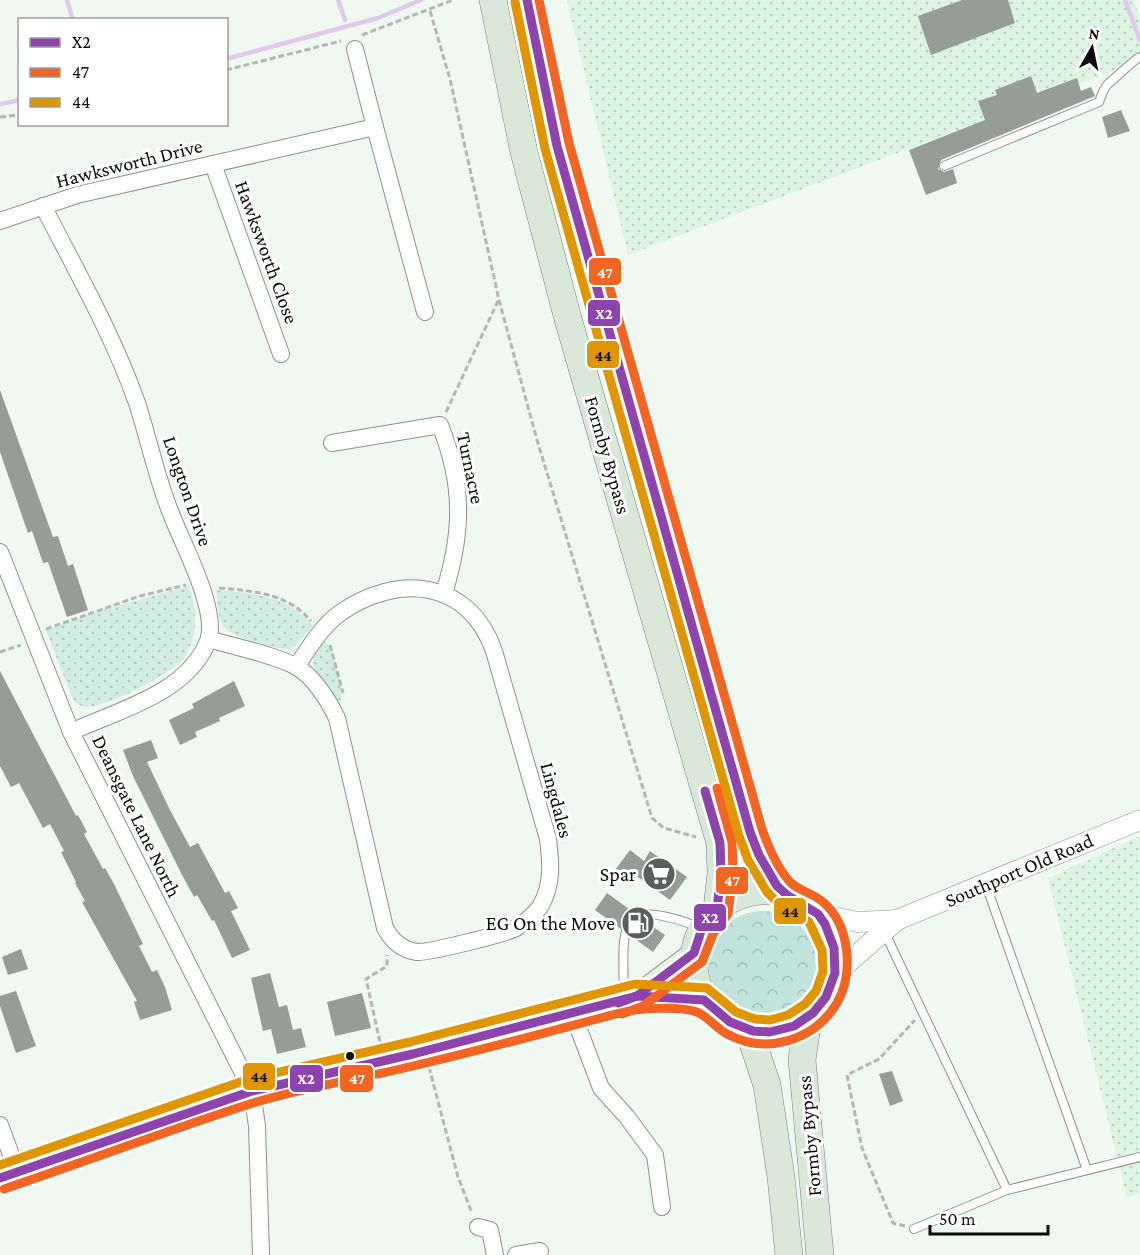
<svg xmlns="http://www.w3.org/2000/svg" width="1140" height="1255" viewBox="0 0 1140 1255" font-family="'Crimson Pro',serif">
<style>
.farmland{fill:url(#farmland-dots)}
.grass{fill:url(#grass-dots)}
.forest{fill:url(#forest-crowns)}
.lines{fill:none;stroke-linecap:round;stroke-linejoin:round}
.stream{stroke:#e2caef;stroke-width:4.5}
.building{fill:#969c96}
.service-casing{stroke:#8e928f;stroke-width:10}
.minor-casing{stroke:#8e928f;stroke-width:18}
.tertiary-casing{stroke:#8e928f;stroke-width:21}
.secondary-casing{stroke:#848985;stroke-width:24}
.trunk-casing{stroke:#7b7f7c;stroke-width:28}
.path{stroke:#b5b7b6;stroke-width:3;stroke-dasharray:6 3;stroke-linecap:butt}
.service{stroke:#fdfefd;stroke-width:8}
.minor{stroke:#fdfefd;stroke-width:16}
.tertiary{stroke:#fdfefd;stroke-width:20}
.secondary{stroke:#e9f3eb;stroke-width:22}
.trunk{stroke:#dae8d9;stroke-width:27}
.bus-1-casing{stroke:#fff;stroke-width:14}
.bus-2-casing{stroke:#fff;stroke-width:14}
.bus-3-casing{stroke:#fff;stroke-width:14}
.bus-1{stroke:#8e44ad;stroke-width:9}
.bus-2{stroke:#f26522;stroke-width:9}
.bus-3{stroke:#df9601;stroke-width:9}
.bus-dot{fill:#0b0b0b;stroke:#fff;stroke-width:2}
.labels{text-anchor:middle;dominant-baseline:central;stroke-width:6;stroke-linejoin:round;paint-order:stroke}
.street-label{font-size:20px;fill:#0b0b0b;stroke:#fff}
.poi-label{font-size:20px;fill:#0b0b0b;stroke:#fff;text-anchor:end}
.line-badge{stroke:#fff;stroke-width:2}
.badge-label{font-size:16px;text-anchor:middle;font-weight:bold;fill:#fff}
.pale-badge-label{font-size:16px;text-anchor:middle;font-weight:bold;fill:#111}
</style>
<defs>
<pattern id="farmland-dots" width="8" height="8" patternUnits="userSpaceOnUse" patternTransform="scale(1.5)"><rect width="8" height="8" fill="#ddf4e2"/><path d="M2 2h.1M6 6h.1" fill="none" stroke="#bcd0c1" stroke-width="1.8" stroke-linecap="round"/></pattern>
<pattern id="grass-dots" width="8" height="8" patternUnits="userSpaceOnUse" patternTransform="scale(1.5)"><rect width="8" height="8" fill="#d1ede4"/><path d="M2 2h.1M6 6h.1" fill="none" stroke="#b2cac2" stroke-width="1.8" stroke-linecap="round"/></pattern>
<pattern id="forest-crowns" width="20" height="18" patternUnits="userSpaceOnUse" patternTransform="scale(1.5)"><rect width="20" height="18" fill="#c1e3dc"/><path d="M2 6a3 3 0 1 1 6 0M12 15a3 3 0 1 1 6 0" fill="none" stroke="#a4c1bb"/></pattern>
</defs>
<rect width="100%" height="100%" fill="#eff9f1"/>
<g class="farmland">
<path d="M567 0H1134L1140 19V61L628 255Z"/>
<path d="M1140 836V1193L1127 1198 1048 878Z"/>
</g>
<g class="grass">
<path d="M189 586C197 610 199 636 184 658 173 673 104 709 85 707 80 706 77 703 73 700L46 630 103 610Z"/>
<path d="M216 590C257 594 285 594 313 626L295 646 289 649C275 649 228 637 222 624 217 614 218 601 216 590Z"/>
<path d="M324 640C338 655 343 690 340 711L313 665V655Z"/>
</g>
<circle class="forest" cx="763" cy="965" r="54"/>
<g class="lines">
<g class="stream">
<path d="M67 0 73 20"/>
<path d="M338 0 345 20"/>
<path d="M1125 0 1140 40"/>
<path d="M226 59 378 18 421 0"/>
<path d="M0 104 20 100"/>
</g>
</g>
<g class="building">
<path d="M962 0H1008L1015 23 931 55 918 16Z"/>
<path d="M1031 76 1037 93 1077 78 1081 91 1091 87 1095 96 941 160 938 169 944 172 953 169 957 183 926 195 909 150 985 120 978 101 997 95 995 90Z"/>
<path d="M1121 110 1130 131 1108 138 1102 117Z"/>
<path d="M0 390 53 537 58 536 68 566 73 564 88 610 67 617 48 562 43 563 32 531 28 533 0 452Z"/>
<path d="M0 671 76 816 78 815 87 832 84 834 103 869 105 868 114 884 143 944 139 946 152 972 157 970 165 987 172 1010 140 1020 134 1002 137 1001 82 902 85 901 75 883 76 882 61 852 64 851 50 824 43 828 19 783 11 787 0 766Z"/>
<path d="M234 681 245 706 219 718 220 721 195 732 197 737 180 745 169 720 194 708 192 704Z"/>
<path d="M151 740 158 758 147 762 169 808 190 847 198 843 225 893 229 891 238 908 231 911 250 950 232 958 214 920 212 921 197 895 194 897 181 873 133 776 123 750Z"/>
<path d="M630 850 644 861 650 851 687 877 670 900 631 872 624 882 612 874Z"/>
<path d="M607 893 633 912 625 918 621 929 595 910Z"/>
<path d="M641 922H646L665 935 653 952 631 936 635 927Z"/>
<path d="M21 949 28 969 8 975 2 957Z"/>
<path d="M270 973 279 1007 287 1005 293 1030 301 1028 306 1047 277 1054 271 1029 263 1031 251 978Z"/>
<path d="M16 991 36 1046 16 1053 0 1006V996Z"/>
<path d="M362 993 371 1028 335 1036 327 1002Z"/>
<path d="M892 1071 903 1101 890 1106 879 1074Z"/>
</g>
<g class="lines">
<g class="service-casing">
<g id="service">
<path d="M944 166 1099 102C1101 97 1103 90 1107 85 1113 80 1135 59 1140 57"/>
<path d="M986 885 1087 1170"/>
<path d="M884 931 1007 1190"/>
<path d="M624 999C623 924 614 895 702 928"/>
<path d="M914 1229 1007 1190 1140 1157"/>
</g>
</g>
<g class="minor-casing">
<g id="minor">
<path d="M355 49 375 127"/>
<path d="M213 164 281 354"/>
<path d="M43 206C76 270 113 335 137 403 149 440 157 480 172 516 183 545 219 611 208 641 187 694 118 710 71 732"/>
<path d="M0 221 77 195 375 127 425 312"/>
<path d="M332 443 440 425C464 485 463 532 444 593"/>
<path d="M0 552 71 732 252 1091 257 1126 261 1255"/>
<path d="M209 639C234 647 276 655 297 667 315 678 328 700 337 718L385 928C392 941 402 950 417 952 427 953 505 934 516 928 524 923 534 915 540 907 553 885 551 863 548 839L494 651C469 579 397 573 340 613 321 627 309 648 296 667"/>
<path d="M573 1014 601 1088 627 1117 655 1155 662 1207"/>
<path d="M0 1125 17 1171"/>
<path d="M478 1227 490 1230 495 1255"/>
<path d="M516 1255 540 1251"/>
</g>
</g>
<g class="tertiary-casing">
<g id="tertiary">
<path d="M818 914 858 922 897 920"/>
<path d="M835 974 897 920 1140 820"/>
</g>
</g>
<g class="secondary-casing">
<g id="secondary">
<path d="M637 996 704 1000"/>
<path d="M0 1178 252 1091 624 1002 637 996 694 953"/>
</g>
</g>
<g class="trunk-casing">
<g id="trunk">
<path d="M493 0 524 152 568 319 720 843 721 873 717 909"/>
<path d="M527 0 557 146 601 308 741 801 760 859 784 893"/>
<circle cx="765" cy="962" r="71"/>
<path d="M808 1018 802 1060 820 1255"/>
<path d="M749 1031 767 1085 781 1177 789 1255"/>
</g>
</g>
<g class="path">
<path d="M430 11 450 79 499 300 537 440 652 818 664 828 696 837"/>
<path d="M362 35 453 0"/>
<path d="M226 70 341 41"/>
<path d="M0 117 20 115"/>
<path d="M446 412 498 301"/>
<path d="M219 588C254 591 287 593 311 621"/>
<path d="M46 629 140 596 186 585"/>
<path d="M330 645 343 693"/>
<path d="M0 652 21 645"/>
<path d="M707 1017 729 1037"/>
<path d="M380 1042 366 979 387 966V955"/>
<path d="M429 1067 458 1177 472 1213"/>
<path d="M905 1226 893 1223 862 1148 847 1075 879 1059 915 1020"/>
</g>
<use href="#service" class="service"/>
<use href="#minor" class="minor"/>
<use href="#tertiary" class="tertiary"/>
<use href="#secondary" class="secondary"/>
<use href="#trunk" class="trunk"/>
<g class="bus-1-casing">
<g id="bus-1">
<path d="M618 1003 637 996 694 953 702 928 717 909 721 873 720 843 705 791"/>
<path d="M0 1178 252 1091 413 1054 637 996 704 1000 730 1022 753 1031 770 1032 794 1026 813 1013 826 997 835 973 834 948 825 924 818 914 787 895 777 886 759 855 750 832 557 146 527 0"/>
</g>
</g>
<g class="bus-2-casing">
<g id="bus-2">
<path d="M622 1014 643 1006 702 962 713 934 728 914 733 874 732 842 717 788"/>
<path d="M4 1189C87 1161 169 1130 253 1103 305 1087 360 1079 413 1066 483 1050 551 1031 620 1013 638 1008 679 1006 697 1012 706 1015 717 1029 727 1034 766 1055 814 1041 837 1003 854 973 850 925 823 902 813 893 799 891 790 882 777 868 768 846 762 829L569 143 539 0"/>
</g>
</g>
<g class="bus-3-casing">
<path id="bus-3" d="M0 1165 249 1079 410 1042 635 984 707 988 736 1012 755 1019 770 1020 788 1015 805 1004 816 991 823 971 822 950 809 922 780 905 767 892 748 860 739 836 545 149 515 2"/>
</g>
<use href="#bus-1" class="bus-1"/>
<use href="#bus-2" class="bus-2"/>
<use href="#bus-3" class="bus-3"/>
</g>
<defs>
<g id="supermarket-disc" transform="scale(1.725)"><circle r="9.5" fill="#5b5e5c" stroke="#fff"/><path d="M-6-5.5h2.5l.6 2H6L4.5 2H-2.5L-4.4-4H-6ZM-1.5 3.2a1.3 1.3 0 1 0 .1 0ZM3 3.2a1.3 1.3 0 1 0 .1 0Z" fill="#fff"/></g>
<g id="fuel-disc" transform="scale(1.725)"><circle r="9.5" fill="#5b5e5c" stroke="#fff"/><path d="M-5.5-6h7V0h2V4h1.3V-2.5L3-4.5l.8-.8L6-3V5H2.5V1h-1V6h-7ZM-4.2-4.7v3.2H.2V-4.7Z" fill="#fff"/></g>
</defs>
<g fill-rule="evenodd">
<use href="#supermarket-disc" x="659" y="874"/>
<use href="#fuel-disc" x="638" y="923"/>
</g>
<circle class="bus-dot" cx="350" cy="1056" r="5"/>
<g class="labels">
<g class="street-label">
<text transform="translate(129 163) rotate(-14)">Hawksworth Drive</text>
<text transform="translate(267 252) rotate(70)">Hawksworth Close</text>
<text transform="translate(608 455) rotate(74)">Formby Bypass</text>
<text transform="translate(471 468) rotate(78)">Turnacre</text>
<text transform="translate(188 491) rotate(71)">Longton Drive</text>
<text transform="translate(557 800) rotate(75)">Lingdales</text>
<text transform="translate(137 816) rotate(64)">Deansgate Lane North</text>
<text transform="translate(1019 870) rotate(-23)">Southport Old Road</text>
<text transform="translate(809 1136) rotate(-95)">Formby Bypass</text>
</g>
<g class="poi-label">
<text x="636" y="874">Spar</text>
<text x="615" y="923">EG On the Move</text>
</g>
</g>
<g class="line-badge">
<rect x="588" y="257" width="34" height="29" rx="6" fill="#f26522"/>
<rect x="587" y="299" width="34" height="28" rx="6" fill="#8e44ad"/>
<rect x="586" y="340" width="34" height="29" rx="6" fill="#df9601"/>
<rect x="715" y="866" width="34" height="29" rx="6" fill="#f26522"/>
<rect x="773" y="897" width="34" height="28" rx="6" fill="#df9601"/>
<rect x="693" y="903" width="34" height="29" rx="6" fill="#8e44ad"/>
<rect x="242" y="1062" width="34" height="29" rx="6" fill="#df9601"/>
<rect x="339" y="1064" width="35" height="29" rx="6" fill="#f26522"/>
<rect x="289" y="1064" width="35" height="29" rx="6" fill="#8e44ad"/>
</g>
<g class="badge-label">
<text x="605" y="278">47</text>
<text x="604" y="319">X2</text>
<text x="732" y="886">47</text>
<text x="710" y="923">X2</text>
<text x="357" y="1084">47</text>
<text x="306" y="1084">X2</text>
</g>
<g class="pale-badge-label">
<text x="603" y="361">44</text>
<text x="790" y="917">44</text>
<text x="259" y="1082">44</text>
</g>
<rect x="18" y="18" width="210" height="108" fill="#ffffff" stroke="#9d9d9d" stroke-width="1.5"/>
<rect x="30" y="38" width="30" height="9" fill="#8e44ad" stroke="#9d9d9d" stroke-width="1.5"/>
<text x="72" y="48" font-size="18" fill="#0b0b0b">X2</text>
<rect x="30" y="68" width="30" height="9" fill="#f26522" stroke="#9d9d9d" stroke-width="1.5"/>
<text x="72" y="78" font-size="18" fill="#0b0b0b">47</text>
<rect x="30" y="98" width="30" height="9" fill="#df9601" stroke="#9d9d9d" stroke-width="1.5"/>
<text x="72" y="108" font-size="18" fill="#0b0b0b">44</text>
<g transform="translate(1092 48) rotate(9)" stroke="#ffffff" stroke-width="4.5" paint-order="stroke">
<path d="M0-4.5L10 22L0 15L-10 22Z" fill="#0b0b0b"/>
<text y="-9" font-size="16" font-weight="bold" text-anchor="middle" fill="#0b0b0b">N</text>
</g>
<path d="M930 1225v9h118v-9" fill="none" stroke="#0b0b0b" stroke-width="3"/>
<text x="939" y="1225" font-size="18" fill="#0b0b0b" stroke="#ffffff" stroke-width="4.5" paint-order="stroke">50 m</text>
</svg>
